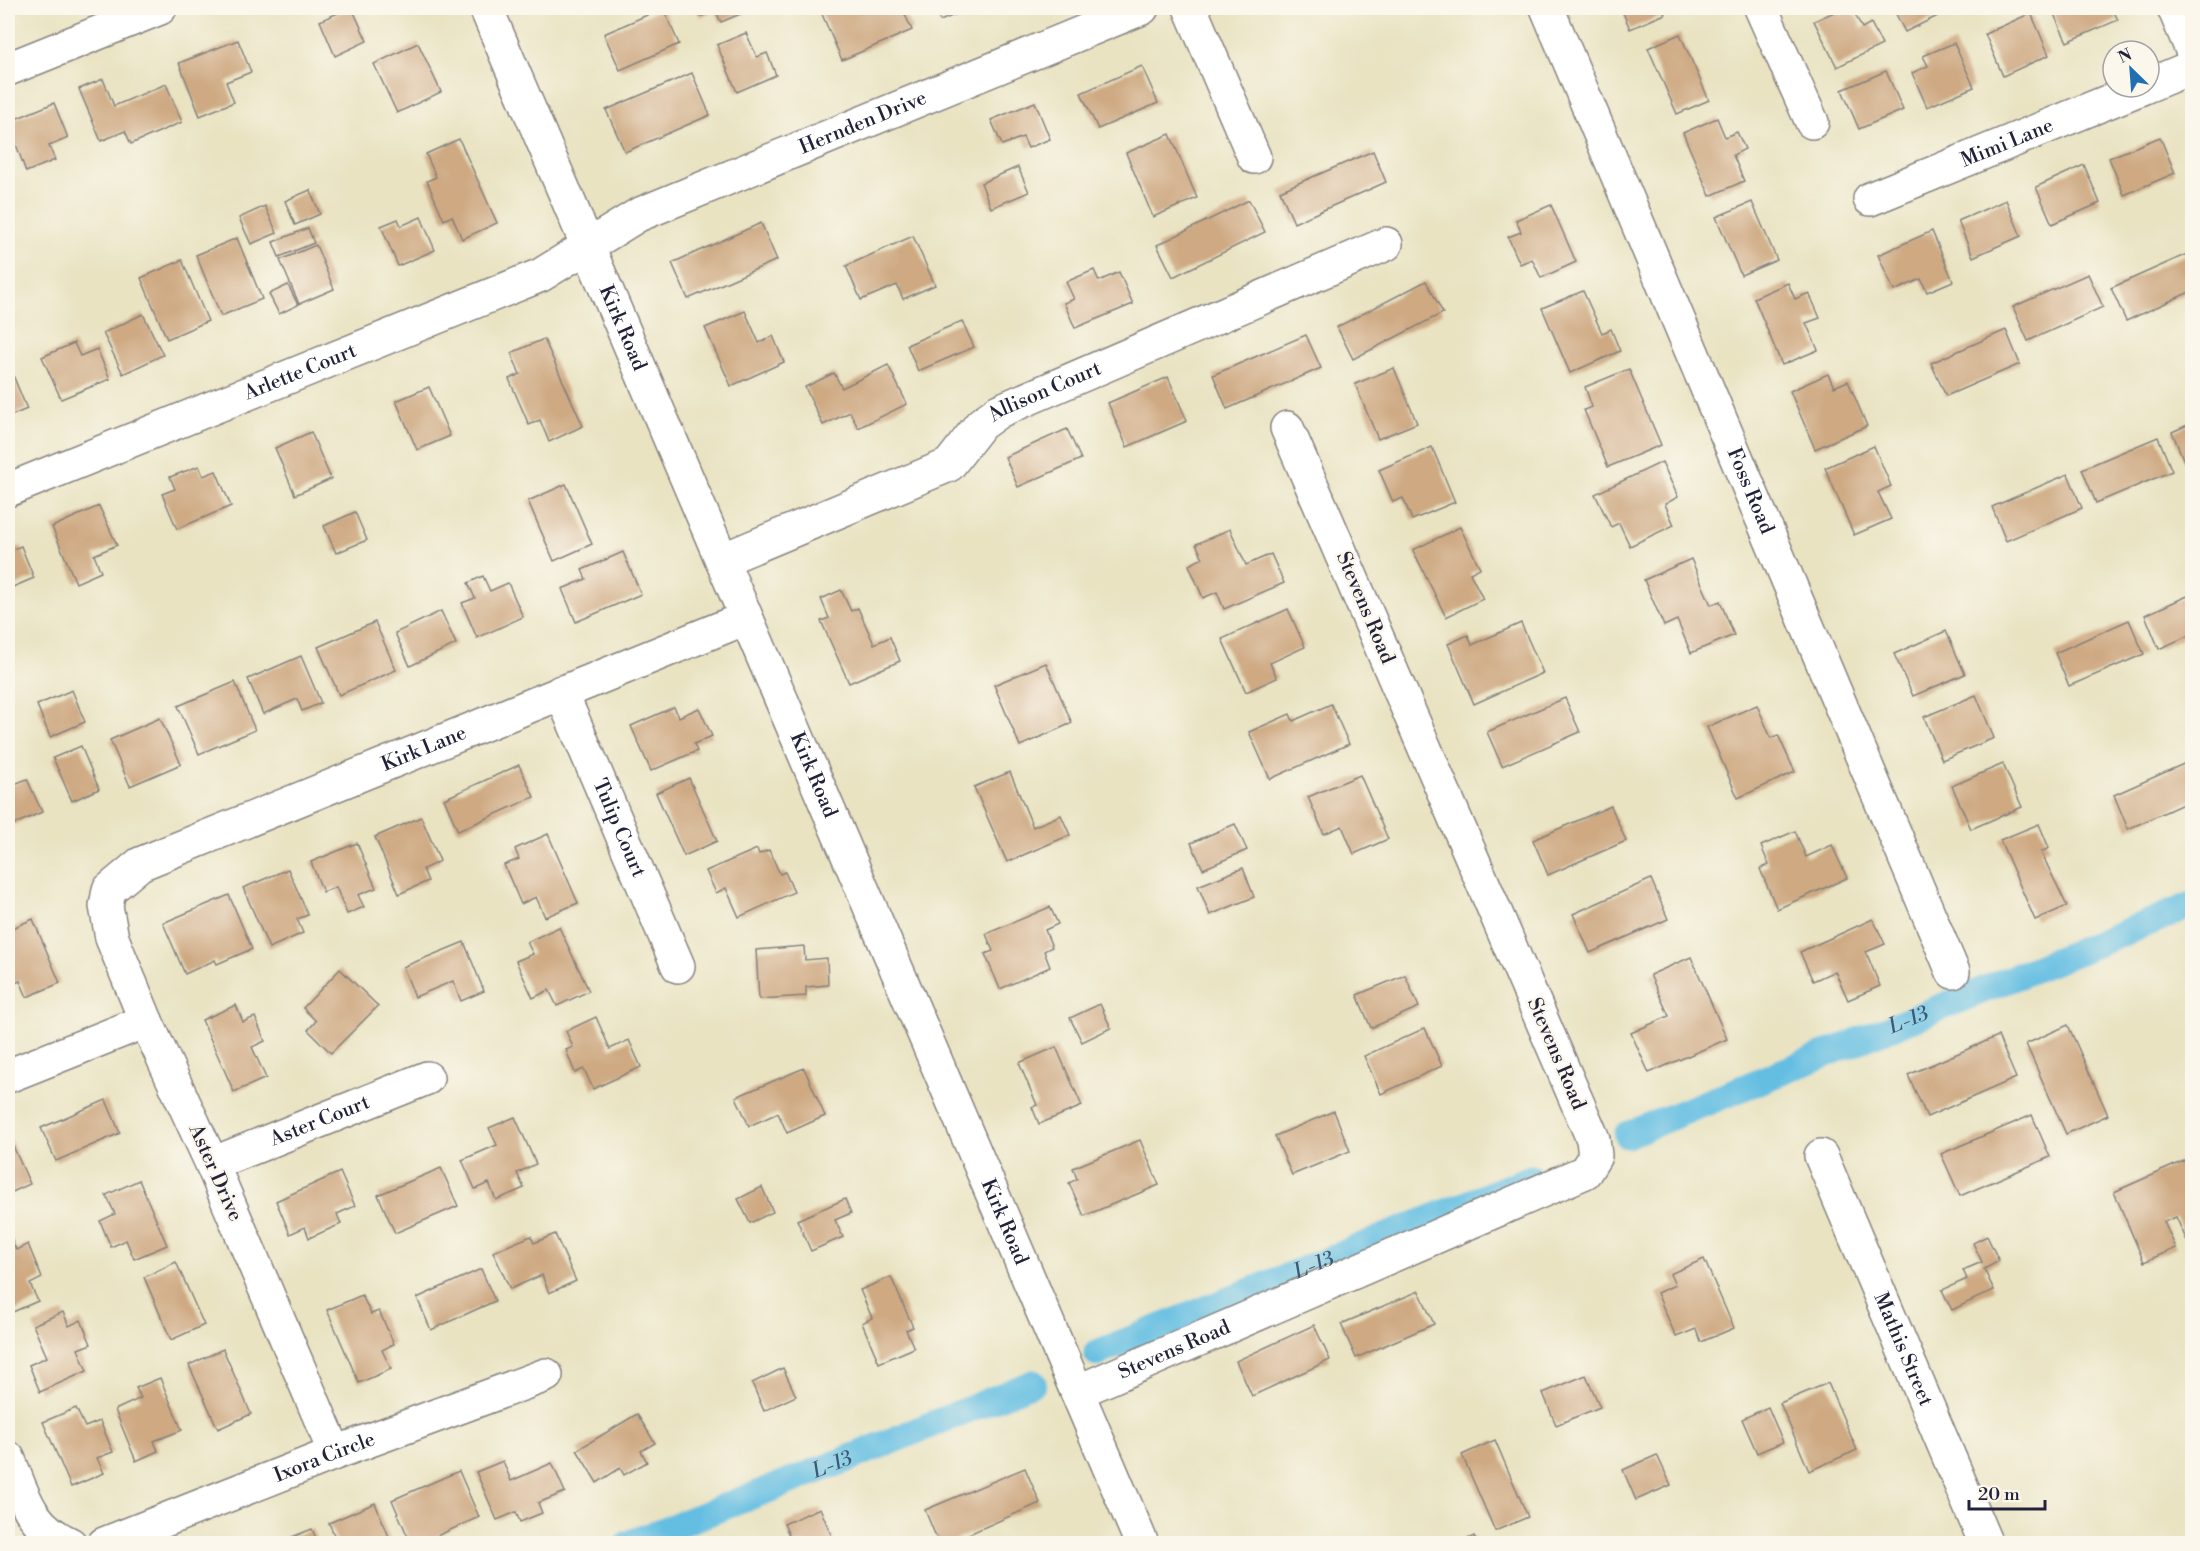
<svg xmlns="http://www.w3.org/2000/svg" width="2200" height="1551" viewBox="0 0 2200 1551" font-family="'Libre Bodoni',serif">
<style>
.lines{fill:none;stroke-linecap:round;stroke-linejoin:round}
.canal{stroke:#64bee2;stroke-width:27}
.building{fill:#cea982}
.minor-casing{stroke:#86827e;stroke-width:36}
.minor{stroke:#fff;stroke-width:33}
.labels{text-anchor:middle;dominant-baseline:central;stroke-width:5;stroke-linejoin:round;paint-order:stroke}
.street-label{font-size:20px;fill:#22223b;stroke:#fbf7ec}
.water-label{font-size:21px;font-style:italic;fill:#395975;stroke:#fbf7ec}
</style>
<rect width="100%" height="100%" fill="#fbf7ec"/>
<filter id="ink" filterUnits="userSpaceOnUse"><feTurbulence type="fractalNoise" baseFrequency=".0167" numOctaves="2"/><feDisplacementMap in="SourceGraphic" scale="12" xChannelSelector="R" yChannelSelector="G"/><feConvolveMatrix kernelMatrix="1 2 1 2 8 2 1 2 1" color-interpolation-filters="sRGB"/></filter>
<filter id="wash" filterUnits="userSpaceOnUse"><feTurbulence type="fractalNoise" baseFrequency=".008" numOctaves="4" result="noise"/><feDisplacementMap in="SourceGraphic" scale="24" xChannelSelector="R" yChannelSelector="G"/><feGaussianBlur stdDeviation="1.35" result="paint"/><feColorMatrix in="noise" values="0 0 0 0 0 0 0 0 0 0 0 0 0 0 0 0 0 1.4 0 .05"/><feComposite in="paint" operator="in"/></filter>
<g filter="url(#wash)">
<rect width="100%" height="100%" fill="#e9e3c2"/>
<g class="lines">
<g class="canal">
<path id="s1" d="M1627 1135 2192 905"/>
<path id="s2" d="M1097 1353 1531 1178"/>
<path id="s3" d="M628 1544 840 1462 1033 1383"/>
</g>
</g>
<g id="blocks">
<g class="building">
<path d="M349 8H352L367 41 335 56 320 21Z"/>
<path d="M663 8 679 44 620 70 604 34Z"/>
<path d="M697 8H755L721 22 715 10 700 17Z"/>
<path d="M832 8H902L912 30 842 60 821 12Z"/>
<path d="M934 8H971L940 21Z"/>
<path d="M1367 8H1381L1369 13Z"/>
<path d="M1621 8H1662L1665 14 1630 29Z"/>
<path d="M1843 8H1852L1862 28 1871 23 1882 45 1837 67 1814 21Z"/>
<path d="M1893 8H1954L1905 32Z"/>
<path d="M2051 8H2112L2118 20 2067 42Z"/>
<path d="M2031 13 2049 55 2003 76 1985 34Z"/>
<path d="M746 33 757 57 767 53 776 75 737 92 717 45Z"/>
<path d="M1680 34 1709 100 1677 114 1648 48Z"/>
<path d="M238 40 251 72 226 82 234 102 200 116 179 63Z"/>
<path d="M418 43 441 92 397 113 374 64Z"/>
<path d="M1954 43 1974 87 1927 107 1912 73 1928 66 1923 56Z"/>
<path d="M1142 66 1158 103 1098 129 1081 93Z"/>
<path d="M1886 71 1903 110 1859 129 1842 90Z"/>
<path d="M692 73 710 115 625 152 606 110Z"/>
<path d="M103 79 114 106 166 84 182 122 131 144 125 131 101 141 79 89Z"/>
<path d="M1035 102 1050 139 1028 148 1023 137 1002 145 991 120Z"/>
<path d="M54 103 68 138 49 146 55 160 26 172 8 122Z"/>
<path d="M1717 118 1725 137 1737 132 1745 149 1733 155 1744 181 1710 196 1683 133Z"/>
<path d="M1170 134 1197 198 1153 217 1126 153Z"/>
<path d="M2160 137 2175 173 2124 195 2109 158Z"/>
<path d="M459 139 497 223 462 239 452 216 444 220 427 181 436 177 426 154Z"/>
<path d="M1373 151 1386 182 1294 223 1280 191Z"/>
<path d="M2084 165 2100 203 2052 224 2036 187Z"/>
<path d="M1018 167 1029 192 991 208 981 183Z"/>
<path d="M310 190 320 214 295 225 285 201Z"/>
<path d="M1249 200 1265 232 1173 277 1157 245Z"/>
<path d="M2006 200 2021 236 1973 257 1958 221Z"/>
<path d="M1752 202 1777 260 1741 275 1716 217Z"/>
<path d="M1551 205 1576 262 1541 278 1532 259 1520 264 1508 237 1521 232 1516 220Z"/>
<path d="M265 206 277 233 251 244 239 218Z"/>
<path d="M421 217 435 250 398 266 381 226 398 219 401 226Z"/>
<path d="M761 223 777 260 688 299 672 263Z"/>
<path d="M308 228 314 243 279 257 273 242Z"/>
<path d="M1932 231 1953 281 1927 292 1921 279 1894 291 1878 255Z"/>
<path d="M913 236 935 285 903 299 897 285 861 300 846 266Z"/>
<path d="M237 238 262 299 221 316 196 255Z"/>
<path d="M316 245 334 289 299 304 280 260Z"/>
<path d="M2187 254 2192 268V291L2126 321 2111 288Z"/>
<path d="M182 260 208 321 167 339 141 278Z"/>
<path d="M1094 270 1099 281 1119 272 1133 304 1075 328 1064 303 1074 299 1066 282Z"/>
<path d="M2088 274 2103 307 2028 341 2013 307Z"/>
<path d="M1426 281 1443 313 1353 359 1337 327Z"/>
<path d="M1788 283 1795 299 1809 293 1820 318 1806 323 1818 350 1782 365 1754 298Z"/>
<path d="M288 285 298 305 279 314 269 294Z"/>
<path d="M1583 291 1602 333 1611 329 1620 351 1570 373 1542 308Z"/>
<path d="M745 311 759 343 773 336 784 362 731 386 705 328Z"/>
<path d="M143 314 163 355 123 374 103 333Z"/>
<path d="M962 321 974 347 918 371 907 345Z"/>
<path d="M2006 330 2020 364 1946 396 1931 363Z"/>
<path d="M1306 335 1321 368 1227 409 1213 375Z"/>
<path d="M544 339 583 426 549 442 540 420 529 425 509 379 520 374 511 353Z"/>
<path d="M74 343 80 356 97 349 110 379 61 399 42 357Z"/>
<path d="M8 363 27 409 8 417Z"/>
<path d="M888 365 907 404 858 428 850 412 823 425 805 387 834 373 842 388Z"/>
<path d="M1394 368 1417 423 1378 439 1355 384Z"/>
<path d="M1629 369 1661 445 1608 467 1584 410 1592 407 1585 387Z"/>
<path d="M1828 374 1834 387 1848 381 1867 426 1815 449 1790 391Z"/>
<path d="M1168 377 1187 421 1127 447 1108 403Z"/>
<path d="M429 387 450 436 417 450 396 401Z"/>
<path d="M2192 423V463L2186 466 2172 432Z"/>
<path d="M1067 429 1081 459 1018 487 1005 457Z"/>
<path d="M311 432 331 479 295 495 275 448Z"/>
<path d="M2158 437 2172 471 2096 503 2082 469Z"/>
<path d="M1874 446 1891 486 1878 492 1891 519 1854 535 1825 468Z"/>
<path d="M1432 447 1455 502 1412 520 1403 498 1393 502 1379 470Z"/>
<path d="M1662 462 1678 497 1665 504 1674 525 1630 546 1619 523 1611 527 1595 494Z"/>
<path d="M199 466 203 476 216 471 231 506 177 529 162 494 175 489 170 477Z"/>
<path d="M2068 474 2082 508 2006 541 1992 507Z"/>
<path d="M566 484 592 544 554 561 528 501Z"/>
<path d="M99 506 117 545 94 555 101 572 76 583 52 527Z"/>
<path d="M355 512 367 540 336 553 324 526Z"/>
<path d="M1460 527 1480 568 1470 573 1483 599 1446 617 1413 550Z"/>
<path d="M1230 529 1246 565 1271 554 1284 583 1224 609 1217 592 1203 598 1189 565 1203 558 1196 544Z"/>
<path d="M21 546 34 578 8 589V551Z"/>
<path d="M623 552 641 594 576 622 562 589 586 579 582 570Z"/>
<path d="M1691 559 1711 605 1720 601 1734 635 1691 653 1677 620 1664 626 1644 580Z"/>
<path d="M483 576 490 591 508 583 523 617 477 638 462 603 475 598 468 583Z"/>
<path d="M841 590 851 611 858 608 874 644 890 637 900 661 849 683 821 621 829 618 821 599Z"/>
<path d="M2192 594V634L2159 649 2145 615Z"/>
<path d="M1288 609 1305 647 1270 663 1277 678 1246 692 1222 639Z"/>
<path d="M441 611 456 644 410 666 395 633Z"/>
<path d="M2129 620 2144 654 2069 686 2055 653Z"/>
<path d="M375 622 396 670 339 695 318 647Z"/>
<path d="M1521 623 1543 673 1474 704 1448 644 1468 635 1472 645Z"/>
<path d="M1946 631 1965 674 1913 696 1894 654Z"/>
<path d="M301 656 321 703 302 711 297 699 263 714 248 679Z"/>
<path d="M1046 663 1072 723 1020 746 994 685Z"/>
<path d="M235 682 255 730 199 754 178 706Z"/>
<path d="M72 690 85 722 50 737 37 705Z"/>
<path d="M1976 695 1994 738 1942 760 1924 717Z"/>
<path d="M1565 698 1580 732 1502 766 1487 732Z"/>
<path d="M1331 704 1349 744 1270 779 1249 732 1290 714 1293 721Z"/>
<path d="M1757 705 1771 738 1778 735 1795 772 1738 798 1707 727Z"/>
<path d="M674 707 679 717 699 708 712 736 694 744 697 751 651 771 631 726Z"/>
<path d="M160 718 181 764 130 786 110 740Z"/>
<path d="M81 746 99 789 72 801 53 758Z"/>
<path d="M2188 762 2192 774V800L2128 829 2114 795Z"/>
<path d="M2003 764 2022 807 1971 829 1952 786Z"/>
<path d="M519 765 534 797 458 831 444 799Z"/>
<path d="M1010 772 1033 827 1061 815 1070 835 1007 862 974 787Z"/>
<path d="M1360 775 1388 839 1354 854 1342 826 1324 834 1308 797Z"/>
<path d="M8 776 12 785 27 779 42 812 8 827Z"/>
<path d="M689 778 717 841 684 856 656 793Z"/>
<path d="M1611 806 1626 841 1548 875 1533 840Z"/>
<path d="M421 817 440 861 423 869 428 881 399 894 375 837Z"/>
<path d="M1235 824 1247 850 1203 869 1191 843Z"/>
<path d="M2039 824 2049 848 2041 852 2067 906 2035 920 2000 840Z"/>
<path d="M1795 831 1806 857 1832 845 1847 878 1777 909 1760 869 1769 865 1761 846Z"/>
<path d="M548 834 578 903 545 917 536 897 521 904 504 865 519 859 515 849Z"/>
<path d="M357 843 376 888 358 895 364 907 347 914 336 887 323 892 311 862Z"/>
<path d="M757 849 759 854 769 850 780 874 785 872 794 892 739 917 726 888 716 893 706 871Z"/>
<path d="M1243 868 1254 897 1210 915 1198 886Z"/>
<path d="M288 869 308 915 297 919 303 933 269 948 243 888Z"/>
<path d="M1651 879 1668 919 1590 953 1573 914Z"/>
<path d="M229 895 252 949 217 964 215 960 185 974 163 923Z"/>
<path d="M1050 907 1058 924 1045 930 1052 947 1044 951 1050 967 1000 989 985 954 993 951 986 934Z"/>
<path d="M33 919 60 983 27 997 20 981 10 985 8 979V930Z"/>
<path d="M1873 919 1885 944 1866 952 1880 986 1848 1000 1835 971 1813 981 1800 952Z"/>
<path d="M559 927 589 991 557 1006 549 990 533 998 516 961 533 954 527 942Z"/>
<path d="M464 942 484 991 461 1001 453 981 415 997 403 967Z"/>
<path d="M804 946 805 960 827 958 828 985 806 987V996L759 999 756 950Z"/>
<path d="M1691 957 1727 1039 1649 1073 1631 1033 1669 1016 1650 975Z"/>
<path d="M340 969 378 1006 331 1053 308 1030 316 1021 303 1008Z"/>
<path d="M1405 975 1419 1007 1371 1028 1357 995Z"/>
<path d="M1100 1004 1111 1028 1082 1042 1070 1018Z"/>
<path d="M236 1005 243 1022 255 1017 265 1041 252 1047 266 1078 234 1092 202 1020Z"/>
<path d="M596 1017 610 1049 629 1040 641 1067 593 1089 584 1069 575 1073 566 1050 573 1047 566 1031Z"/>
<path d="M2068 1025 2108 1115 2066 1134 2026 1044Z"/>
<path d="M1425 1028 1442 1066 1381 1094 1364 1056Z"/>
<path d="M1998 1036 2016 1078 1927 1117 1908 1075Z"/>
<path d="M1056 1047 1082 1106 1039 1124 1032 1107 1037 1105 1019 1063Z"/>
<path d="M804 1068 825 1116 787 1133 778 1113 749 1126 736 1097Z"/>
<path d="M106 1100 120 1133 56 1161 41 1128Z"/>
<path d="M1334 1111 1350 1151 1292 1175 1275 1136Z"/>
<path d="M2032 1115 2050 1157 1960 1196 1941 1154Z"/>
<path d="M515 1117 536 1164 517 1173 524 1188 496 1200 489 1183 475 1189 462 1160 497 1145 489 1128Z"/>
<path d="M9 1137 30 1184 8 1194V1138Z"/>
<path d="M1140 1140 1159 1185 1084 1216 1069 1183 1077 1179 1073 1168Z"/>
<path d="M2188 1159 2192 1169V1242L2188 1243 2176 1217 2164 1222 2176 1248 2144 1262 2114 1192Z"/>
<path d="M441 1168 458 1206 395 1233 378 1195Z"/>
<path d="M340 1172 355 1206 337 1214 341 1224 309 1238 305 1227 290 1234 276 1201Z"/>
<path d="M139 1180 167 1245 134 1259 126 1240 111 1247 100 1221 115 1214 106 1195Z"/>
<path d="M762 1187 773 1212 750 1223 738 1199Z"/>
<path d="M845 1199 851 1213 835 1220 843 1237 811 1251 797 1220Z"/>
<path d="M555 1234 576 1281 549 1293 542 1275 510 1289 493 1252 531 1236 534 1243Z"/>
<path d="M10 1235 16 1250 28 1244 42 1278 30 1284 38 1301 8 1314V1236Z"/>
<path d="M1987 1236 1999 1261 1984 1269 1994 1290 1952 1310 1942 1290 1967 1279 1963 1270 1982 1262 1973 1243Z"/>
<path d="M1704 1259 1734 1328 1701 1342 1696 1329 1676 1337 1657 1293 1675 1285 1670 1274Z"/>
<path d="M176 1262 204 1325 171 1340 144 1277Z"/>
<path d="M481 1269 495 1301 431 1330 417 1298Z"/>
<path d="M891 1277 913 1327 906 1330 914 1348 879 1363 862 1323 872 1318 860 1290Z"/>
<path d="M1419 1291 1434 1324 1356 1358 1341 1324Z"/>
<path d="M362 1295 371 1314 379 1311 394 1344 382 1350 391 1369 359 1383 327 1310Z"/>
<path d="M63 1312 69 1326 81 1320 91 1344 78 1349 87 1371 40 1392 29 1365 47 1357 33 1325Z"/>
<path d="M1314 1325 1330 1360 1252 1396 1236 1361Z"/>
<path d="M223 1349 251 1414 218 1429 189 1365Z"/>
<path d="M783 1368 796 1396 764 1411 752 1383Z"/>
<path d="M1586 1375 1600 1407 1556 1425 1543 1393Z"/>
<path d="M160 1378 182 1430 154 1441 158 1451 136 1461 115 1410 141 1398 136 1388Z"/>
<path d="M1828 1383 1857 1450 1809 1471 1780 1403Z"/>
<path d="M1768 1407 1783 1442 1757 1453 1742 1419Z"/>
<path d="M76 1408 85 1427 100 1421 113 1452 97 1458 104 1473 71 1487 43 1422Z"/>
<path d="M637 1414 655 1443 641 1451 647 1462 624 1475 620 1468 597 1483 577 1450Z"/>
<path d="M1495 1440 1528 1517 1495 1531 1462 1455Z"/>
<path d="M1657 1455 1671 1485 1636 1500 1623 1470Z"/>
<path d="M503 1461 511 1481 552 1463 565 1492 538 1503 542 1513 520 1522 516 1512 497 1520 476 1472Z"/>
<path d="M1025 1468 1040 1503 946 1544H939L925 1510Z"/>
<path d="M459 1471 479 1517 419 1544H411L392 1500Z"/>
<path d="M375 1503 392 1544H338L329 1523Z"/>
<path d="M820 1508 835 1544H793L784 1524Z"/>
<path d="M312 1529 318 1543H277Z"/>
<path d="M1474 1536 1477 1544H1457Z"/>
<path d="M1343 1538 1345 1544H1331V1543Z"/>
</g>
</g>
</g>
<g filter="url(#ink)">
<use href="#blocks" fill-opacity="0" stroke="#86827e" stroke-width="1.5"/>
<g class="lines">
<g class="minor-casing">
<g id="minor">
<path id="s4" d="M486 8 1142 1544"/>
<path d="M1190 8 1254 157"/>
<path id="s5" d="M1547 8 1953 972"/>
<path d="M1761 8 1812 122"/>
<path d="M2174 8 2192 50"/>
<path d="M8 69 160 8"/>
<path d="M2149 85 2192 67"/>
<path id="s6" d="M1870 199 2144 87"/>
<path id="s7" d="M8 490 541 275 638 215 1142 8"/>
<path id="s8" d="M722 560 949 465 981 424 999 411 1386 244"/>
<path id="s9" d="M561 692 678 966"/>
<path d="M8 1076 146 1021"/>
<path id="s10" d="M1821 1156 1986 1544"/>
<path id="s11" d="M212 1164 427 1078"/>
<path id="s12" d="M1077 1392 1585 1172 1595 1156 1593 1139 1287 428"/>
<path id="s13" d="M335 1453 212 1164 146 1021 112 938 106 906 109 890 140 864 746 618"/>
<path d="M8 1458C24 1496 29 1526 70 1544"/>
<path id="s14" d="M104 1544 335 1453 546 1375"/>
</g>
</g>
<use href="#minor" class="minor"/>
</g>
</g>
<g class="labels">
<g class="street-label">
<text stroke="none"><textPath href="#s7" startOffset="932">Hernden Drive</textPath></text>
<text stroke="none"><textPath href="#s6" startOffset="148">Mimi Lane</textPath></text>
<text stroke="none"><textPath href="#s4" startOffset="348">Kirk Road</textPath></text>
<text stroke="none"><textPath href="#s7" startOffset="315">Arlette Court</textPath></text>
<text stroke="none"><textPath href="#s8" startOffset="370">Allison Court</textPath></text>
<text stroke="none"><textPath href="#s5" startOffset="524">Foss Road</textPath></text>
<text transform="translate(1365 608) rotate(67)">Stevens Road</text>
<text stroke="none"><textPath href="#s13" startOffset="957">Kirk Lane</textPath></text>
<text stroke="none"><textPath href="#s4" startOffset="834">Kirk Road</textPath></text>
<text stroke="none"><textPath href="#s9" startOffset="148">Tulip Court</textPath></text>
<text transform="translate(1556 1054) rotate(67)">Stevens Road</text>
<text stroke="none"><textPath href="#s11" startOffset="116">Aster Court</textPath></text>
<text transform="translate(215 1173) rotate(66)">Aster Drive</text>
<text stroke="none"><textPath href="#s4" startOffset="1320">Kirk Road</textPath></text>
<text stroke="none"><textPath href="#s10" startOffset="210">Mathis Street</textPath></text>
<text stroke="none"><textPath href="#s12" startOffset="106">Stevens Road</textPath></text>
<text stroke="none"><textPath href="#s14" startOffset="237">Ixora Circle</textPath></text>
</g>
<g class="water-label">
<text stroke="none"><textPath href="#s1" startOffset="304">L-13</textPath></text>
<text stroke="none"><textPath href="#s2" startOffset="234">L-13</textPath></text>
<text stroke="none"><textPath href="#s3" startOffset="219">L-13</textPath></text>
</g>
</g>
<rect width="2200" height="1551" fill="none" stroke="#fbf7ec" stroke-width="30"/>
<g transform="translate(2131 69) rotate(335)"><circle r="28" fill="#fbf7ec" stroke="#a4a2a5" stroke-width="1.5"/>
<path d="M0-4.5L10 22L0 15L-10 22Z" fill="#1f6fb2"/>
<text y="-9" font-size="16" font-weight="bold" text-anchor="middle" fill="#22223b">N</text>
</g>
<path d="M1969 1500v9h76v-9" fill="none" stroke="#22223b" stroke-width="3"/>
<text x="1978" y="1500" font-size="18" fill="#22223b" stroke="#fbf7ec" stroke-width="4.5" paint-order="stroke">20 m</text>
</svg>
